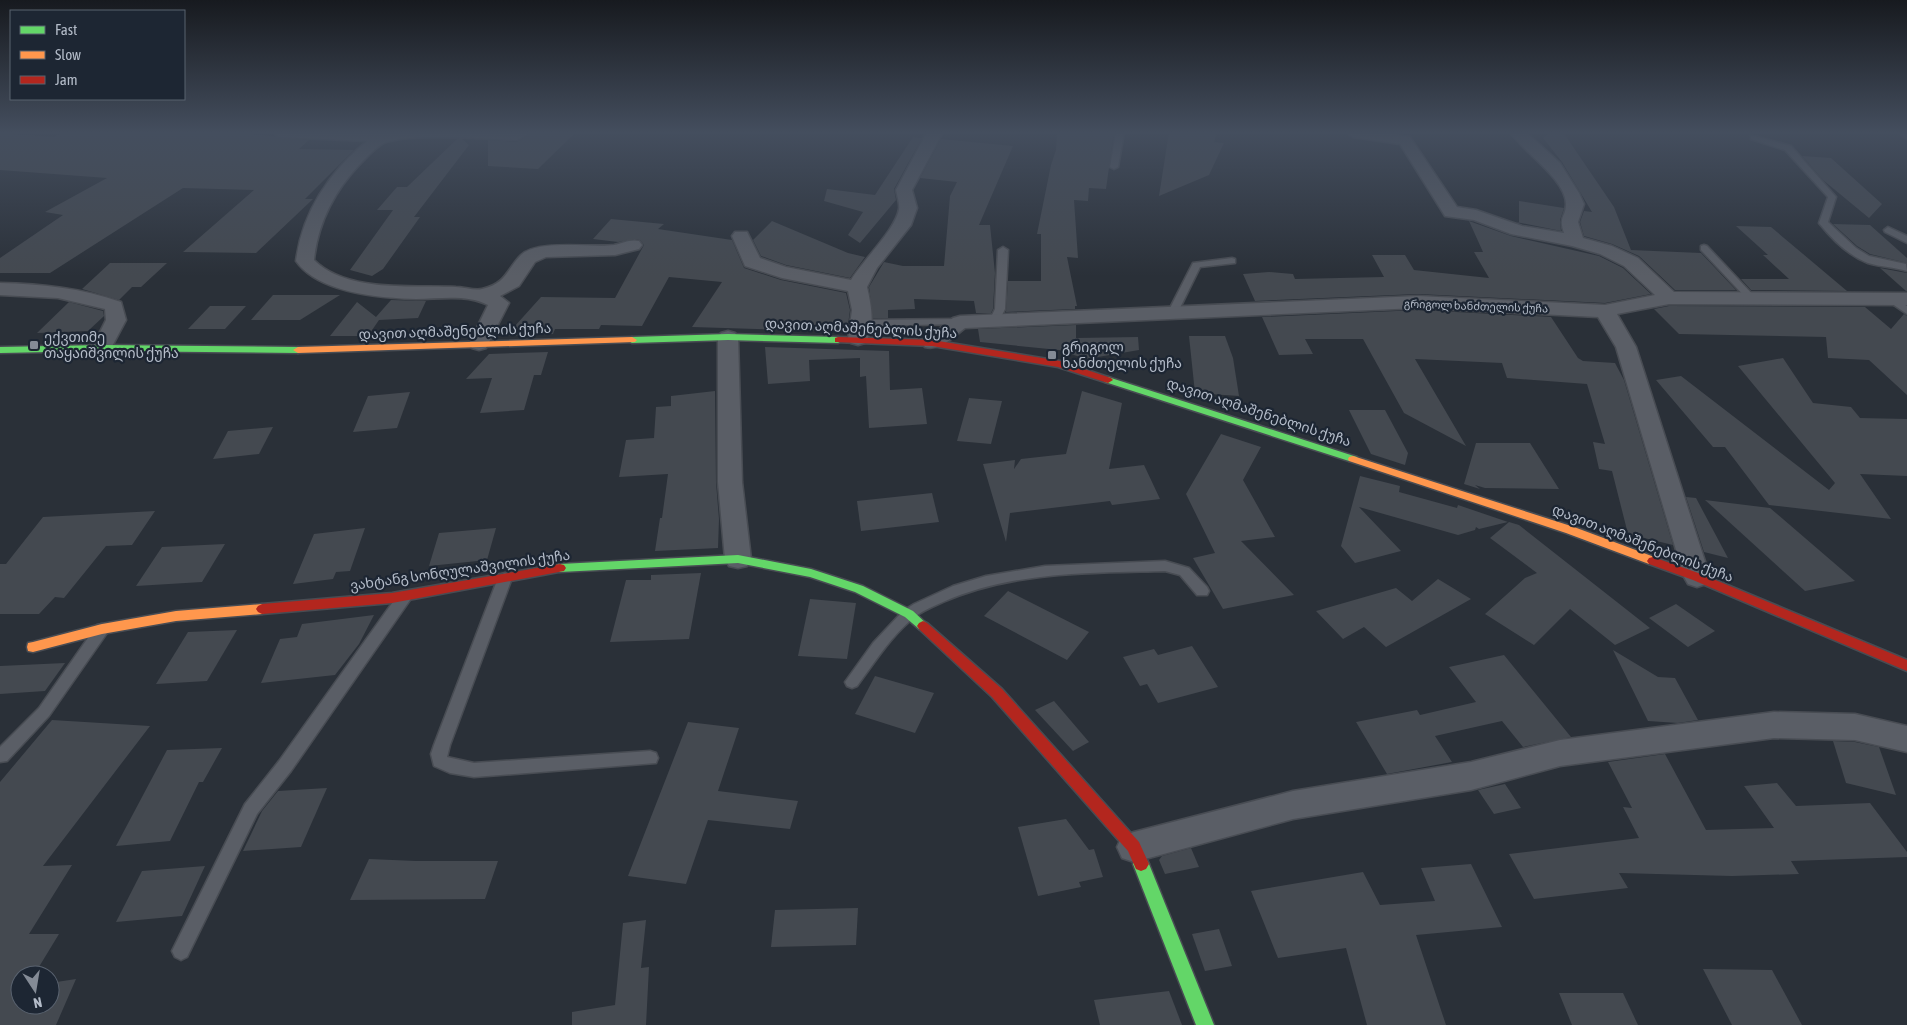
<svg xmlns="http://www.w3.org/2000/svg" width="1907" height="1025" viewBox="0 0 1907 1025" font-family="'Asap Condensed','Noto Sans Georgian',sans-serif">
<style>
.building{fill:#444950}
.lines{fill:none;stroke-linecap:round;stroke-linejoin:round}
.lane-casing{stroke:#484c53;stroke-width:3}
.street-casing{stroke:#484c53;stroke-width:3}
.fast-casing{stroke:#484c53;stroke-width:3}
.slow-casing{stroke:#484c53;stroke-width:3}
.jam-casing{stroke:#484c53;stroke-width:3}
.lane{fill:#5a5e66;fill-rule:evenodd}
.street{fill:#5a5e66;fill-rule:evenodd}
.fast{fill:#63d668;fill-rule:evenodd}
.slow{fill:#ff974d;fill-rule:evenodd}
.jam{fill:#b3261e;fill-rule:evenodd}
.poi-dot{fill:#848b96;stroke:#1d2633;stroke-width:2}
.labels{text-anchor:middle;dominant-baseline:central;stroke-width:4.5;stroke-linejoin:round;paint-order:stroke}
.far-street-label{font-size:11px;fill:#b4bcc9;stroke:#1d2633}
.street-label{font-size:14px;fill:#b4bcc9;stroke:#1d2633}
.poi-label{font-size:14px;fill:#b4bcc9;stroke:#1d2633;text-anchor:start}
</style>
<rect width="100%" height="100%" fill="#2a3038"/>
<g class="building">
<path d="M63 132H231L309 140 299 149 354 150 305 199H313L256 253 183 252 254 190 183 188 50 273H0V258L63 215 45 212 107 178 0 170V133L54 137Z"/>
<path d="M533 132H576L538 169 488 166V140L517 142Z"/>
<path d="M1057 132H1114L1106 189 1089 188 1088 201 1074 200 1078 258 1067 257 1077 306H1075V309L1006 312 1008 281H1041V234H1037L1051 165 1056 150Z"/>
<path d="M1169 132H1217L1214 142 1224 143 1209 175 1159 196Z"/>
<path d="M1551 132H1563L1614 207 1631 250 1701 253 1736 290H1675L1639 256 1612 244 1584 236 1580 222 1584 211 1592 212 1562 162 1543 138Z"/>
<path d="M913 137 922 138 894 189 896 200 860 243 848 235 863 212 824 201 827 189 875 195Z"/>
<path d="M457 139H462L469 145 414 217H420L383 269 372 276 350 270 393 210H377L397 187H407Z"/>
<path d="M941 139 1013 146 979 225H990L995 273 993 309 991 313H976L974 301 914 299 915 309 888 310V318H873L869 287 884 262 903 266H944L950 196 957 182 920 178Z"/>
<path d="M1802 156 1831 158 1882 204 1869 218 1823 180Z"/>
<path d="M1519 201 1564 208 1560 220 1561 231 1516 222H1519Z"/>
<path d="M611 219 664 224 658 229 732 240 744 268 781 280 846 293 850 310 847 332 692 327 722 282 669 277 642 326 601 325 599 329H555L553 334 506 336 541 297 615 298 644 245 640 240 636 239 618 242 593 239Z"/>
<path d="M772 221 848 253 865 257 850 278 786 265 761 256 753 240Z"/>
<path d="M1469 221 1511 236 1599 256 1623 268 1651 294 1605 303 1418 294 1255 301 1243 274 1269 272 1293 274 1295 279 1384 277 1372 255H1405L1414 270 1489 278 1474 252H1483Z"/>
<path d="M1833 224 1870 225 1907 258V263L1870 254 1857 246Z"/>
<path d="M1736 226 1771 227 1847 291 1751 290 1741 279H1789L1763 255H1768Z"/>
<path d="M110 263H167L141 287H132L119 300 82 289Z"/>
<path d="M1880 268 1907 273V291H1906Z"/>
<path d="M273 295H340L300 320H251Z"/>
<path d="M391 300 426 301 418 318 379 320 368 336H330L357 302 376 317Z"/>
<path d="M69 302 103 311 104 316 88 331 37 333Z"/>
<path d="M210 306H246L225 329H188Z"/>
<path d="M1669 306 1865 307 1891 329 1904 314 1907 316V395L1869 360 1828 358 1826 337 1679 334 1654 309Z"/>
<path d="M1418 310 1551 317 1578 358 1583 361 1615 363 1624 380 1673 545 1628 534 1612 471 1599 469 1593 442 1605 444 1587 384 1507 378 1502 363 1415 359 1466 446 1404 413 1363 339H1305L1313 354 1279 355 1262 317Z"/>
<path d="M1076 325V338L1138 337 1139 350 1086 359 1059 350 980 342 978 329Z"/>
<path d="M1189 336H1225L1233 358 1239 396 1195 393Z"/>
<path d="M765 347 889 351 890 390 922 388 927 424 869 428 866 376 860 377V358L809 360 810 381 768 384Z"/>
<path d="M548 352 541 375H534L524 410 480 413 492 378 466 379 489 354Z"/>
<path d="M1783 358 1813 403 1851 407 1860 418 1907 419V476L1860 474 1891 519 1769 505 1725 447H1713L1656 380 1681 376 1829 490 1835 483 1738 366Z"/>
<path d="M715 391 716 482 719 519 718 548 655 551 660 518H662L668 474 619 477 626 440 654 438 656 407 671 406V396Z"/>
<path d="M1082 391 1122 403 1109 469 1144 465 1160 499 1112 505 1110 501 1010 513 1006 542 983 464 1015 460 1014 469 1021 459 1066 454Z"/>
<path d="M410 392 397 428 353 432 368 396Z"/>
<path d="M969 398 1002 401 991 444 957 441Z"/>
<path d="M1349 410H1385L1408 453 1405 465 1371 454Z"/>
<path d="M273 427 259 454 213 459 228 431Z"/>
<path d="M1221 434 1261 447 1243 480 1275 537 1241 541 1294 595 1223 609 1193 558 1215 553 1186 494Z"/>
<path d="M1476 443H1530L1559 489 1485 488 1475 485 1480 489 1464 484Z"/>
<path d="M1360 476 1400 486 1399 492 1457 508 1458 505 1508 522 1479 529 1476 527 1475 530 1458 535 1359 507 1401 551 1355 563 1341 546Z"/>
<path d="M932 493 939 522 861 531 857 501Z"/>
<path d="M1686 497 1696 498 1728 558 1704 552Z"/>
<path d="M1705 500 1770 508 1855 581 1805 591Z"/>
<path d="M155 511 132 545 106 546 64 598 55 597 39 614H0V564H6L43 517Z"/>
<path d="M1509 522 1519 525 1650 628 1615 645 1570 609 1534 645 1485 614 1525 578 1537 573 1490 538Z"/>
<path d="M365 528 350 571 336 572 333 579 293 584 314 534Z"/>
<path d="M496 528 487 560 429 566 439 533Z"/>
<path d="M225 544 202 582 136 586 162 547Z"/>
<path d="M701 573 689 639 610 642 626 580H651V575Z"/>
<path d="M1438 579 1471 599 1386 647 1364 627 1343 639 1316 611 1396 588 1412 601Z"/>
<path d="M1008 591 1089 632 1067 660 984 616Z"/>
<path d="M810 599 856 603 847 659 798 656Z"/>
<path d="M1676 604 1715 631 1688 647 1649 618Z"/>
<path d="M374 615 359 644 335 675 261 683 280 639 297 637 302 624Z"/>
<path d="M237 630 207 681 156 684 188 632Z"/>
<path d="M1192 646 1218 687 1158 703 1147 684 1140 686 1123 657 1154 649 1158 655Z"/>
<path d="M1613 650 1658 677 1675 678 1698 720 1678 723 1648 721Z"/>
<path d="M1504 655 1571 737 1523 747 1502 721 1435 736 1452 762 1387 774 1356 722 1417 710 1420 715 1476 702 1449 667Z"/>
<path d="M65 663 45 691 0 694V666Z"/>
<path d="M875 676 934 693 915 733 855 714Z"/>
<path d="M1054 701 1089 742 1073 751 1035 710Z"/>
<path d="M52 720 150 726 43 866 72 865 29 934H59L34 975H20V1005H50V983L76 979 56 1025H0V782Z"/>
<path d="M688 722 739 728 718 791 798 801 790 829 708 820 686 884 628 876Z"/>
<path d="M1833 741 1855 742 1879 747 1896 795 1846 783Z"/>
<path d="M222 748 203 782H199L170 841 116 846 167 750Z"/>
<path d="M1665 754 1706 830 1774 828 1744 786 1777 783 1796 806 1870 803 1907 852V857L1791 861 1799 874 1732 876 1619 873 1628 888 1534 899 1509 854 1639 838 1623 807 1632 808 1608 762Z"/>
<path d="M1505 784 1521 808 1494 814 1478 790Z"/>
<path d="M327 788 301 847 243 851 262 811 278 791Z"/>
<path d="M1066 819 1089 850 1094 849 1103 877 1079 882 1081 887 1038 896 1018 827Z"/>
<path d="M1191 848 1199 867 1165 874 1159 860 1162 856Z"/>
<path d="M369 859 416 861H498L485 899 350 900Z"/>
<path d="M1471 864 1502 927 1416 935 1446 1025H1367L1346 948 1278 958 1251 891 1363 872 1380 905 1435 901 1421 868Z"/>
<path d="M205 866 182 916 116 922 142 871Z"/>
<path d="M858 908 856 945 771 947 775 910Z"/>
<path d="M646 920 641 968 649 967 646 1025H572V1012L615 1005 623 923Z"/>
<path d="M1219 929 1232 966 1205 971 1192 934Z"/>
<path d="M1703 969 1772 970 1802 1025H1732Z"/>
<path d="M1169 991 1182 1025H1100L1094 1000Z"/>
<path d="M1559 993H1623L1638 1025H1572Z"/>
</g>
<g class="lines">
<g class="lane-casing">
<g id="lane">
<path d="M1116 132H1124L1118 167 1114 169 1110 167Z"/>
<path d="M1898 132H1907V139Z"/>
<path d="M1751 135 1791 146 1836 197 1828 222 1856 248 1869 256 1906 264 1907 271C1894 267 1881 267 1868 263 1849 256 1831 238 1819 223L1828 197 1785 150 1751 139Z"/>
<path d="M1888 227 1907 236V243L1885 232 1884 230Z"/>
<path d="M1704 245 1707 246 1754 296V300H1748L1701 250V246Z"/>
<path d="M1003 247 1008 250 1005 309 998 323 994 324 989 321 995 309 998 250Z"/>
<path d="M1232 258 1235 259V263L1200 267 1177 314 1172 317 1168 316 1167 314 1193 263Z"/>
<path d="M1891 296 1907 306V314L1888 301 1886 299Z"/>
<path d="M960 319 964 320V324L860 326 855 323 860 320Z"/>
<path d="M1165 561 1189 568 1207 587 1209 591 1207 595H1197L1180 575 1165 571C1090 573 1013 571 943 602 934 606 924 610 916 616 892 634 875 662 857 686L852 688 847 686 845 682 873 643 903 611 914 604 953 586 986 576 1045 566Z"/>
<path d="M505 573 510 575 512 578 450 745 447 757 474 763 650 751 656 753 658 758 656 763 474 777 450 773 434 766 431 754 434 745 498 578 500 575Z"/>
<path d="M405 591 410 592 412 596 410 600 291 771 257 814 187 957 181 960 175 957 172 951 175 945 245 804 279 761 400 592Z"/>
<path d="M102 624 107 625 109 629 107 633 49 716 7 761 0 762V747L39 708 97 625Z"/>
</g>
</g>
<g class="street-casing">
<g id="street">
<path d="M272 132H368L377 134 381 132H531L517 140C487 139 409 132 384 143 376 147 368 156 361 163 335 190 318 222 314 260 347 293 414 285 456 287 464 287 475 291 482 289 506 284 507 269 521 255 538 239 591 248 614 245 623 243 630 239 639 241L642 245 639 249 615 255 546 257 535 262 519 286 500 296 509 303 486 348 479 350 472 348 469 344 488 305C466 294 440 299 416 299 380 298 318 293 296 261 302 213 329 172 367 141L279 137Z"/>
<path d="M927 132H943L912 190 917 208 911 225 877 268 867 287C871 304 876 328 865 343L858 345 851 343 848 339 852 310 848 291 782 278 745 266 732 236 735 232H747L760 258 786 267 851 280C863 260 896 229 899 209 900 204 897 196 896 190Z"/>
<path d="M1346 132H1385L1410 137 1457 207 1476 210 1522 226 1564 233C1558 216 1566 217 1566 204 1566 179 1522 151 1510 132H1526L1560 163 1579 193 1584 204 1578 222 1583 238 1612 246 1638 258 1674 292 1907 293V305L1669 304 1617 314 1636 347 1710 577 1706 584 1697 587 1688 584 1684 577 1616 347 1598 317 1418 308 965 328C953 337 941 351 925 347L922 343 953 318 960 316 1418 296 1605 305 1655 295 1624 266 1600 254 1572 246 1511 234 1474 220 1445 216 1400 144 1353 137Z"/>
<path d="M0 283C42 284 81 288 121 302L126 320 109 352 102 354 95 352 92 348 106 320 105 309 58 298 0 295Z"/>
<path d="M728 331 735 333 738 337 742 482 751 559 747 566 738 568 729 566 725 559 718 482V337L721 333Z"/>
<path d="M1774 712 1855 714 1907 726V752L1855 740 1774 738 1560 766 1471 790 1293 819 1134 862 1122 858 1117 847 1122 836 1134 832 1293 791 1471 762 1560 740Z"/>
</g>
</g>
<g class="fast-casing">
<g id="fast">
<path d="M728 334 838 337 843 340 838 343 728 340 632 343 627 340 632 337Z"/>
<path d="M102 345 298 347 303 350 298 353 102 351 0 353V347Z"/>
<path d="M1108 377 1357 457 1358 459 1357 461H1349L1105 382 1103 380 1105 378Z"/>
<path d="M738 555 811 569 863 586 913 611 929 626 927 629H919L905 617 855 592 810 577 738 563 560 572 556 571 554 568 556 565 560 564Z"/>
<path d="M1141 857 1146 859 1149 864 1214 1025H1196L1133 864 1136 859Z"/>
</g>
</g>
<g class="slow-casing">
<g id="slow">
<path d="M632 337 637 340 635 342 298 353 293 350 298 347Z"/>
<path d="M1353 456 1574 527 1657 558 1659 561 1657 564H1649L1566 533 1349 461 1348 459 1349 457Z"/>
<path d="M262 604 266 606 268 609 266 612 262 614 176 621 102 634 33 652 28 651 27 647 28 643 33 642 102 624 176 611Z"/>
</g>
</g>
<g class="jam-casing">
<g id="jam">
<path d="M838 337 932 340 1060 361 1111 378 1113 380 1108 383 1058 367 932 346 835 342V338Z"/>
<path d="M1653 557 1701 574 1907 660V671L1693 580 1649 564 1647 561 1649 558Z"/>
<path d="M560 564 564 565 566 568 564 571 392 603 262 614 258 612 256 609 258 606 262 604 392 593Z"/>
<path d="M923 621 927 623 1002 689 1139 842 1149 864 1146 869 1141 871 1136 869 1128 851 992 697 919 629 917 626 919 623Z"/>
</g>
</g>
<use href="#lane" class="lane"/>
<use href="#street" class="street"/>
<use href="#fast" class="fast"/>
<use href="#slow" class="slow"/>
<use href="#jam" class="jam"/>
</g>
<linearGradient id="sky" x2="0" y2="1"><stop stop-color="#171a1f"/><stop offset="0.48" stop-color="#444e5e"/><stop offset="1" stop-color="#444e5e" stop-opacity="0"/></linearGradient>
<rect width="1907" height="276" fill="url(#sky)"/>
<g class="poi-dot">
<rect x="29" y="340" width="10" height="10" rx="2.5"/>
<rect x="1047" y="350" width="10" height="10" rx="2.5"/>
</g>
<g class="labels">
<g class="far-street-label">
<text transform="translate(1476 306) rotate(2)">გრიგოლ ხანძთელის ქუჩა</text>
</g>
<g class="street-label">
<text transform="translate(861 328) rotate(3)">დავით აღმაშენებლის ქუჩა</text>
<text transform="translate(455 331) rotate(-2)">დავით აღმაშენებლის ქუჩა</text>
<text transform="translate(1259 412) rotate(18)">დავით აღმაშენებლის ქუჩა</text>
<text transform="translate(1643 543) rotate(21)">დავით აღმაშენებლის ქუჩა</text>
<text transform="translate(460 570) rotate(-8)">ვახტანგ სონღულაშვილის ქუჩა</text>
</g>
<g class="poi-label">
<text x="44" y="337">ექვთიმე<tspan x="44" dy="16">თაყაიშვილის ქუჩა</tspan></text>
<text x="1062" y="347">გრიგოლ<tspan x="1062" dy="16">ხანძთელის ქუჩა</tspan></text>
</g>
</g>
<rect x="10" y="10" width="175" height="90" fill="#1d2633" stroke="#59626f"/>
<rect x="20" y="26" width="25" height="8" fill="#63d668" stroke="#59626f"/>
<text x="55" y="35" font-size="15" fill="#b4bcc9">Fast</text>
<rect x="20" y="51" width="25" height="8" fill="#ff974d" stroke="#59626f"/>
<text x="55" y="60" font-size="15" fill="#b4bcc9">Slow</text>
<rect x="20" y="76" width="25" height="8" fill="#b3261e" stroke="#59626f"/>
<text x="55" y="85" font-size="15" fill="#b4bcc9">Jam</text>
<g transform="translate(35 990) rotate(168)"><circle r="24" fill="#1d2633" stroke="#59626f"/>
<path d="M0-4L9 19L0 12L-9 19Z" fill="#848b96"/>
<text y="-8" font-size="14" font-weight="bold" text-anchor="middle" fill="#b4bcc9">N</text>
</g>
</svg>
